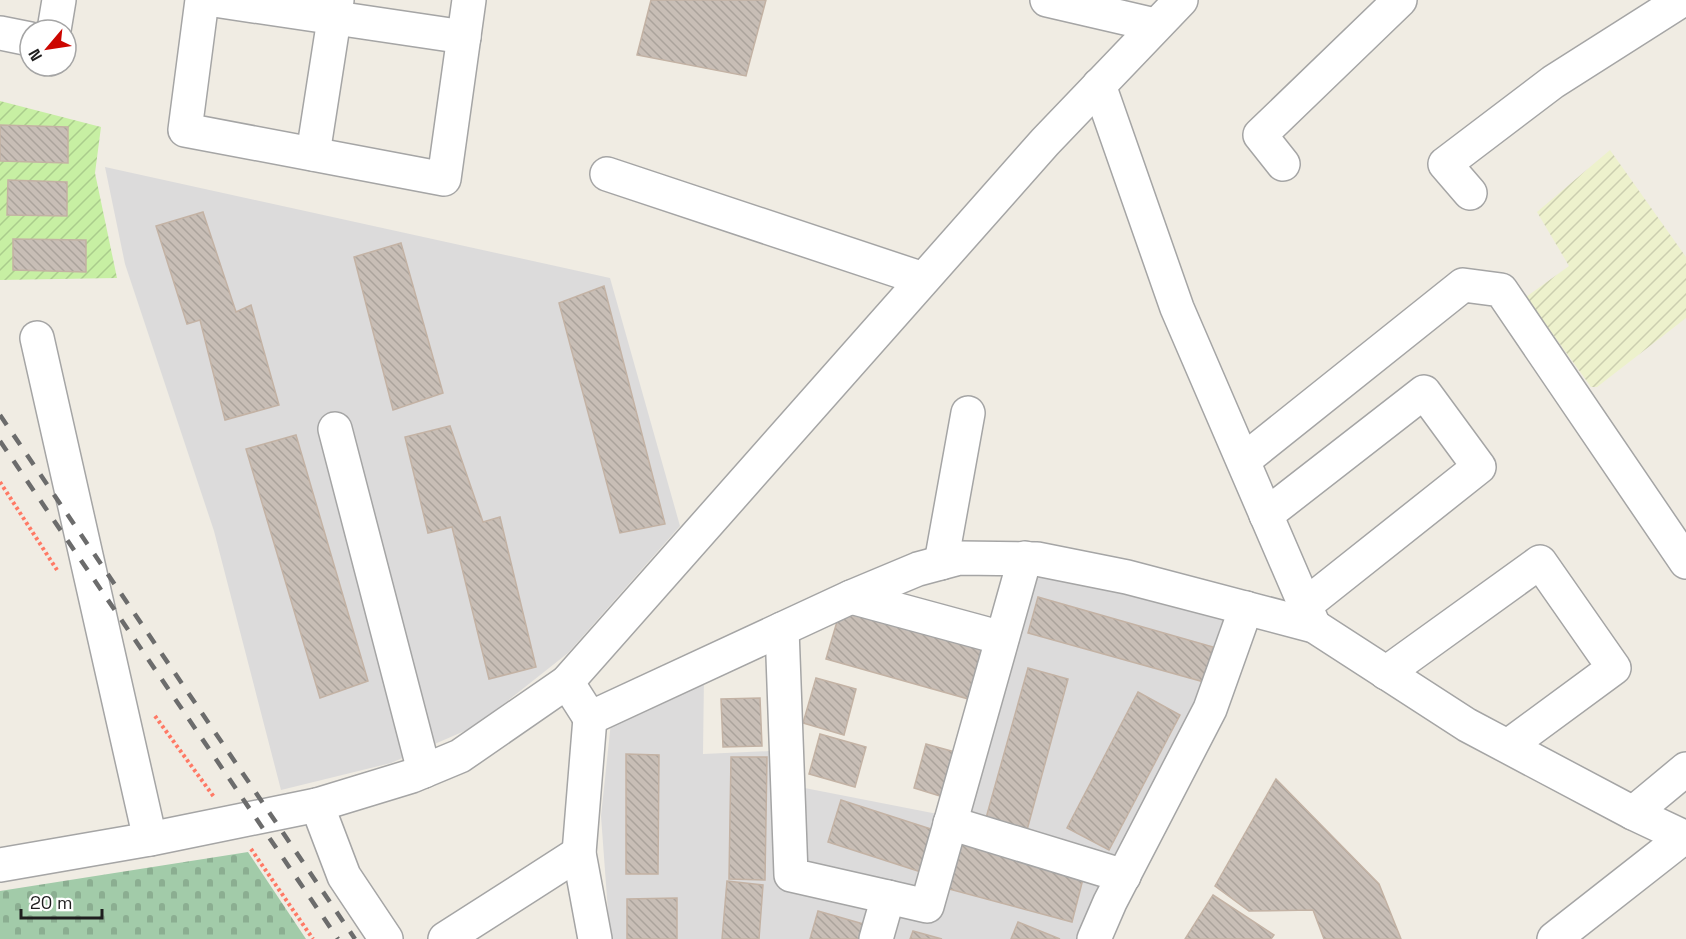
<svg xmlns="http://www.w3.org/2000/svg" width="1686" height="939" viewBox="0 0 1686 939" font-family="'Space Grotesk',sans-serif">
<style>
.residential{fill:#dcdbdb}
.farmland{fill:url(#farmland-furrows)}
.cemetery{fill:url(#cemetery-stones)}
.garden{fill:url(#garden-furrows)}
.building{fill:url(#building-back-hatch);stroke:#c3b2a4;stroke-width:1.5}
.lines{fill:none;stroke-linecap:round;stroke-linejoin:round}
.minor-casing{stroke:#a5a5a5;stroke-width:36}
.path{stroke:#ff7965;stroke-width:4;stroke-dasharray:3 3;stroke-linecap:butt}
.minor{stroke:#fff;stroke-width:33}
.rail{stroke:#6c6c6c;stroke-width:4.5;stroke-dasharray:12 12;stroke-linecap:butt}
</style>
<defs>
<pattern id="farmland-furrows" width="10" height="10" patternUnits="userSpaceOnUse" patternTransform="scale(1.5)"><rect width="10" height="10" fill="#edf1cc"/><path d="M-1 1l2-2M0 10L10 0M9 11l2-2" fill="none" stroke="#cbceaf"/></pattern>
<pattern id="cemetery-stones" width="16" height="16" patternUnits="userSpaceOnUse" patternTransform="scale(1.5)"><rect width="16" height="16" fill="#a2cba9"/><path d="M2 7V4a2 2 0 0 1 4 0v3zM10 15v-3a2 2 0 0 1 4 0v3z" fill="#8bae91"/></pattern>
<pattern id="garden-furrows" width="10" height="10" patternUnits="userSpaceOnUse" patternTransform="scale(1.5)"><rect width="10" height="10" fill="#c7efa3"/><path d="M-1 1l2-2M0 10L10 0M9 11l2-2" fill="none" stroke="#aacc8c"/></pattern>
<pattern id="building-back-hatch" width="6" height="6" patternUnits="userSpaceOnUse" patternTransform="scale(1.5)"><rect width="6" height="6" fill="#c8beb6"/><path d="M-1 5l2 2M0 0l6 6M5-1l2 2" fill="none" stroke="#aba39c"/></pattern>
</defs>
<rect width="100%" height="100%" fill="#f0ece3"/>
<g class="residential">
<path d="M105 167 610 278 680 526 568 653 476 726 391 763 281 790 214 531 125 264Z"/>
<path d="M1030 571 1233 619 1207 688 1088 939H610L601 816 611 722 704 675 703 754 771 751 774 782 958 818Z"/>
</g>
<path class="farmland" d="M1610 150 1686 257V318L1597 387H1591L1526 297 1569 266 1537 212Z"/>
<path class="cemetery" d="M248 852 306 939H0V891Z"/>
<path class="garden" d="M0 101 101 127 95 173 117 278 0 280Z"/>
<g class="building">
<path d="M651 0H766L746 76 637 55Z"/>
<path d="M0 125 68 127V163L0 161Z"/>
<path d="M8 180 67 182V216L7 215Z"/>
<path d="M203 212 236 312 251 305 279 405 225 420 200 320 187 324 156 226Z"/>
<path d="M13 239 86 240V272L13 270Z"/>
<path d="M401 243 443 393 393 410 354 257Z"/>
<path d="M604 286 665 524 620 533 559 303Z"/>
<path d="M450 426 483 522 500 517 536 667 489 679 452 527 428 533 405 437Z"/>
<path d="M296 435 368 681 320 698 246 449Z"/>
<path d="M1038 597 1213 647 1204 682 1028 633Z"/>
<path d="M841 608 993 652 979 702 826 659Z"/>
<path d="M1028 668 1068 679 1027 830 986 818Z"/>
<path d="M816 678 856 689 844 735 803 723Z"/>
<path d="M1138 692 1180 715 1109 850 1067 828Z"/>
<path d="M760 698 762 746 723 747 721 699Z"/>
<path d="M820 734 866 747 855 787 809 774Z"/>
<path d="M926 744 966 755 953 800 914 788Z"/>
<path d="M626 754 659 755 658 874H626Z"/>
<path d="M731 757H767L765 880 729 879Z"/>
<path d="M1276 779 1379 884 1401 939H1324L1313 910 1249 911 1215 886Z"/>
<path d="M841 800 934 830 921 872 828 842Z"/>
<path d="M961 843 1084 875 1072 922 949 889Z"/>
<path d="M727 881 763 885 759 939H722Z"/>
<path d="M1213 895 1274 935 1271 939H1185Z"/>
<path d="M677 898V939H627V899Z"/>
<path d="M818 911 867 925 863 939H810Z"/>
<path d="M1018 922 1060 939H1011Z"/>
<path d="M913 931 942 939H910Z"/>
</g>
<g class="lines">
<g class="minor-casing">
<g id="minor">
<path d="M202 0 185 130 444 179 469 0"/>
<path d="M214 0 464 37"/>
<path d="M1047 0 1155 25"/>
<path d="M54 30 59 0"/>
<path d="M0 33 30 39"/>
<path d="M1099 85 1177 308 1314 626"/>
<path d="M313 154 337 0"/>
<path d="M1283 164 1260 135 1400 0"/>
<path d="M607 174 923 279"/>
<path d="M1470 193 1445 164 1553 82 1682 0"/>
<path d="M37 338 150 839"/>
<path d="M335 429 424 771"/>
<path d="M1244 460 1463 285 1501 290 1686 562"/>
<path d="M1266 515 1424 392 1479 467 1304 606"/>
<path d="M941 563 968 413"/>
<path d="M851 597 1002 638"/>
<path d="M782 629 791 875 888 897 876 939"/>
<path d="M1386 673 1540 562 1614 668 1508 746"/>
<path d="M567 682 590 718 851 597 918 569 959 558 1037 559 1127 577 1314 626 1467 725 1633 813 1686 838"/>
<path d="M590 718 579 853 595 939"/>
<path d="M317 805 344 876 386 939"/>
<path d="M1633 813 1686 769"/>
<path d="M950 823 1124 876"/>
<path d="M0 865 150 839 317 805 412 776 460 756 567 682 1045 142 1181 0"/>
<path d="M888 897 927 906 1025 558"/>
<path d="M445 939 579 853"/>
<path d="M1094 939 1110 902 1210 709 1246 608"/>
<path d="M1554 939 1684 837"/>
</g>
</g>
<g class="path">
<path d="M0 482 57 570"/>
<path d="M155 716 214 797"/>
<path d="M251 849 313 939"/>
</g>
<use href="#minor" class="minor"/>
<g class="rail">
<path d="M0 415 355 939"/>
<path d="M0 441 338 939"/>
</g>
</g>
<g transform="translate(48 48) rotate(241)"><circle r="28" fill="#ffffff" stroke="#a5a5a5" stroke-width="1.5"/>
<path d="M0-4.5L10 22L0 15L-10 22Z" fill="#cc0600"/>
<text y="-9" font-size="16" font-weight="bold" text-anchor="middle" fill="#1e1e1e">N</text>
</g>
<path d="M21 909v9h81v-9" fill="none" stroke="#1e1e1e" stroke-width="3"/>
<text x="30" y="909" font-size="18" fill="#1e1e1e" stroke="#ffffff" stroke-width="4.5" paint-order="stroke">20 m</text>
</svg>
